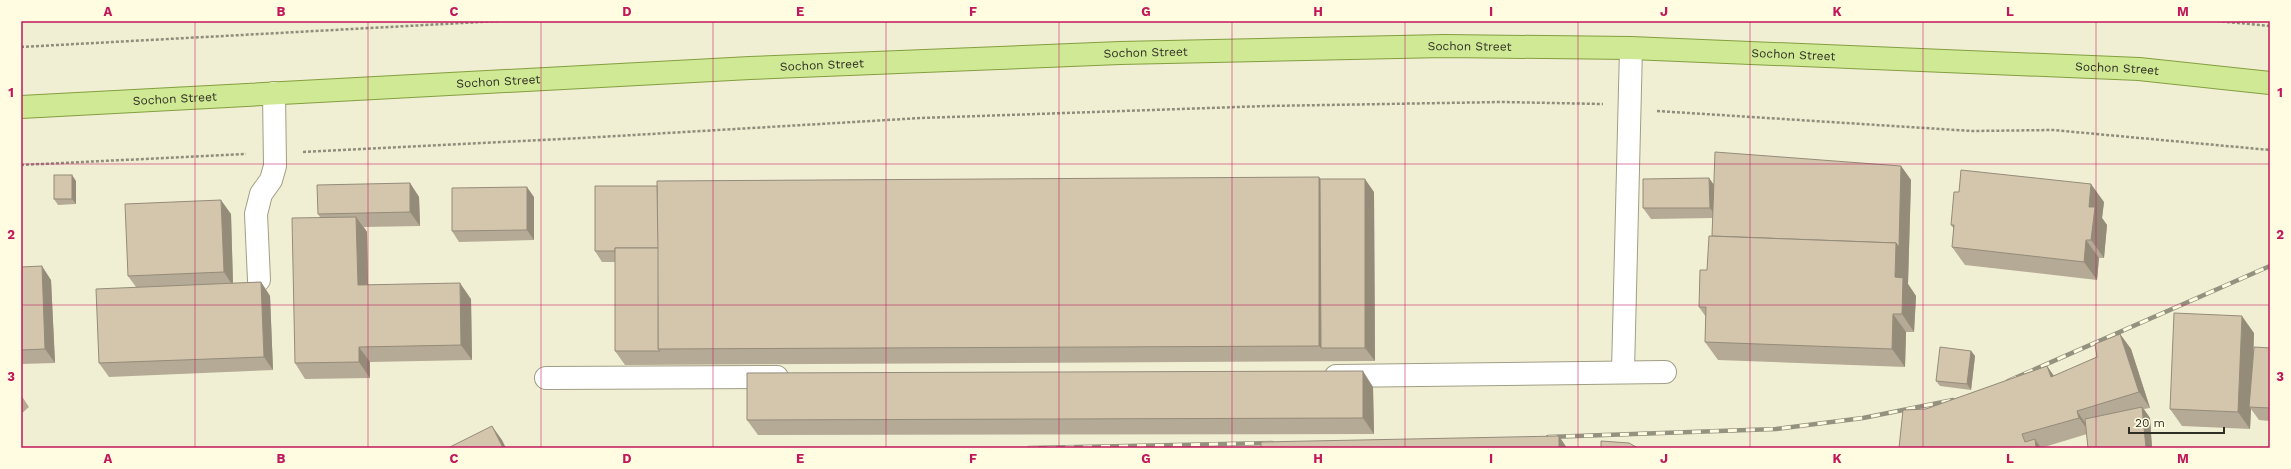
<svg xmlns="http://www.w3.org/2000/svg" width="2291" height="469" viewBox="0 0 2291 469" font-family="'Work Sans',sans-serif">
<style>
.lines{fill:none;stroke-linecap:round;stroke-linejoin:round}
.minor-casing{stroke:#a09e84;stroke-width:24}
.major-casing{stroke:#849e3f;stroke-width:24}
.path{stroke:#8f8e7b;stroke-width:2.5;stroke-dasharray:3 2;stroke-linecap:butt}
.minor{stroke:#fff;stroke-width:22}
.major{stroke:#d0e995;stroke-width:22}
.rail-casing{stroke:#93927f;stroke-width:4.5}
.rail{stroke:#fffce1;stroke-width:3;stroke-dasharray:9;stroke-linecap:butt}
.wall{fill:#b5aa95}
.shaded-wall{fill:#948b79}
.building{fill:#d3c6ad;stroke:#948b79}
.grid{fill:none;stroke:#c2185b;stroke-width:1;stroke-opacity:0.55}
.labels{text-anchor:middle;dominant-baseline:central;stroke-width:4;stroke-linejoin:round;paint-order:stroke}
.street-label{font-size:12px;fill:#2f2e24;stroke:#fffce1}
.neatline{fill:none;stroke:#c2185b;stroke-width:1.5}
.grid-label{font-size:13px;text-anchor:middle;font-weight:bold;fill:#c2185b}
</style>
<rect width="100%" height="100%" fill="#f1efd3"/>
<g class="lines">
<g class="minor-casing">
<g id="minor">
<path d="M259 280 256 214 261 194 271 180 275 166 274 93"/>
<path d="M1623 371 1631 48"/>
<path d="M1336 376 1665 372"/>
<path d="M546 378 777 377"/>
</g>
</g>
<g class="major-casing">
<g id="major">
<path id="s1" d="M21 107 750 68 1120 53 1444 46 1631 48 2139 69 2270 83"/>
</g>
</g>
<g class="path">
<path d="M2217 21 2270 26"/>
<path d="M21 47 499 21"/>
<path d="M1657 111 1972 131 2053 130 2270 150"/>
<path d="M303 152 600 137 921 118 1267 106 1502 102 1603 104"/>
<path d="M21 165 246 154"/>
</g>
<use href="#minor" class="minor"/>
<use href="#major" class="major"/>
<g class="rail-casing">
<g id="rail">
<path d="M2008 381 2270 266"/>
<path d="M1548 437 1776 429 1863 418 1953 400"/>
<path d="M1029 448 1272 443"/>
</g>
</g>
<use href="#rail" class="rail"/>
</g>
<g class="wall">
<path d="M1901 166 1911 180 1908 284 1916 296 1914 332H1906L1905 367 1718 360 1705 342 1706 317 1699 307 1707 270 1712 236 1713 218 1651 219 1643 208 1709 178 1714 185Z"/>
<path d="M1320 179 1374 192 1375 361 625 365 615 351V262H602L595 251 657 186Z"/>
<path d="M76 181V204L58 205 54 199Z"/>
<path d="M410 183 419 197 420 226 364 227 367 232 368 285 471 299 472 360 370 362V378L305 379 295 363 320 217 318 214Z"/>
<path d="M534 197V240L459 242 452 231Z"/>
<path d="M2104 202 2102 218 2107 225 2104 258H2099L2097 280 1965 265 1952 247 1954 229 1951 225Z"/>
<path d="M231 214 233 283 261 282 270 296 273 370 109 377 99 363 136 287 128 276Z"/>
<path d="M21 267 51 280 55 363 21 364Z"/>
<path d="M2254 333 2253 367 2270 348V421L2259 420 2251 409 2250 429 2182 426 2170 409Z"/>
<path d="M2120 334 2131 349 2150 408 2144 409 2150 418 2152 448H2088L2087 434 2041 448H1899L1926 409 2047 366 2054 376 2097 357Z"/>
<path d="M1971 351 1975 356 1971 390 1940 386 1936 381Z"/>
<path d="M1373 387 1374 434 758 435 747 420Z"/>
<path d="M21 395 29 407 21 414Z"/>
</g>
<g class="shaded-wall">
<path d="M1901 166 1911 180 1908 284 1916 296 1914 332 1902 314 1895 277 1896 243Z"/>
<path d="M72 175 76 181V204L72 199Z"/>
<path d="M1319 177 1330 193 1321 348 1319 346Z"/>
<path d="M1709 178 1716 188 1717 218 1710 208Z"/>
<path d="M1365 179 1374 192 1375 361 1365 348Z"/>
<path d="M410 183 419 197 420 226 410 212Z"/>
<path d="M2091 184 2104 202 2102 218 2107 225 2104 258 2091 240 2089 207Z"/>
<path d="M527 187 534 197V240L527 230Z"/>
<path d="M221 200 231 214 233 286 224 272Z"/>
<path d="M356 217 367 232 368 301 358 285Z"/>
<path d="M2086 240 2099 258 2097 280 2084 262Z"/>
<path d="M42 266 51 280 55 363 45 349Z"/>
<path d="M261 282 270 296 273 370 264 357Z"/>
<path d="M460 283 471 299 472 360 461 345Z"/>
<path d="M1893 314 1906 332 1905 367 1892 349Z"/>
<path d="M2242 316 2254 333 2251 407H2249L2251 409 2250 429 2238 412Z"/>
<path d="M2120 334 2131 349 2150 408 2139 392Z"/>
<path d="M359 347 370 362V378L359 362Z"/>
<path d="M1971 351 1975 356 1971 390 1967 384Z"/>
<path d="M2047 366 2058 382 2051 377Z"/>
<path d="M1363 371 1373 387 1374 434 1363 418Z"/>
<path d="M2142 407 2150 418 2152 448H2146Z"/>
<path d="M2077 411 2088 427 2090 433 2079 418Z"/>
<path d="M492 426 502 440 506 448H503Z"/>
<path d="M1559 436 1567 448H1559Z"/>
<path d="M2035 439 2041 448H2036Z"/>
</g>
<g class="building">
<path d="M1715 152 1901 166 1899 247 1896 243 1712 236Z"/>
<path d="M1961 170 2091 184 2089 207H2095L2091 240H2086L2084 262 1952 247 1954 225H1951L1954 192H1959Z"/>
<rect x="54" y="175" width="18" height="24"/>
<path d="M1319 177V346L658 349 657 181Z"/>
<path d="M1709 178 1710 208H1643V179Z"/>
<path d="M1320 179H1365V348H1321Z"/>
<path d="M410 183V212L318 214 317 185Z"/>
<path d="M595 186H657L658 248H615V251H595Z"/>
<path d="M527 187V230L452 231V188Z"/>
<path d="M221 200 224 272 128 276 125 204Z"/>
<path d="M356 217 358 285 460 283 461 345 359 347V362L295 363 292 218Z"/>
<path d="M1709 236 1896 243 1895 277 1903 278 1902 314H1893L1892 349 1705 342 1706 307H1699L1700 270H1707Z"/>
<path d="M615 248H658V349L660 351H615Z"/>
<path d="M42 266 45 349 21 350V267Z"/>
<path d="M261 282 264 357 99 363 96 289Z"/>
<path d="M2174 313 2242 316 2238 412 2170 409Z"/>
<path d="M2120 334 2139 392 2077 411 2079 418 2022 434 2025 442 2035 439 2036 448H1899L1903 410 1926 409 2047 366 2051 377 2097 357 2095 344Z"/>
<path d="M1940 347 1971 351 1967 384 1936 381Z"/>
<path d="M2254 347 2270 348V408L2249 407Z"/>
<path d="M1363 371V418L747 420V373Z"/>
<path d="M2142 407 2146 448H2088L2085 419Z"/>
<path d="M492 426 503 448H448Z"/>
<path d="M1559 436V448H1261V442Z"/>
<path d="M1601 441 1629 443 1638 448H1601Z"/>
<path d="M1261 447V448H1230Z"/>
</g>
<path class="grid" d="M195 21V448M368 21V448M541 21V448M713 21V448M886 21V448M1059 21V448M1232 21V448M1405 21V448M1578 21V448M1750 21V448M1923 21V448M2096 21V448M21 164H2270M21 305H2270"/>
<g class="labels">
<g class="street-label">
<text stroke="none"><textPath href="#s1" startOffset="1450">Sochon Street</textPath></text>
<text stroke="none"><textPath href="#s1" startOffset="1126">Sochon Street</textPath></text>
<text stroke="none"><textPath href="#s1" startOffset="1774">Sochon Street</textPath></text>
<text stroke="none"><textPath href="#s1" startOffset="802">Sochon Street</textPath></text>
<text stroke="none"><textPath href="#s1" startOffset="2098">Sochon Street</textPath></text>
<text stroke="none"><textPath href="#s1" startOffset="478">Sochon Street</textPath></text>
<text stroke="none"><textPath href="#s1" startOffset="154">Sochon Street</textPath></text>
</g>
</g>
<rect width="2291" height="469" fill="none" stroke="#fffce1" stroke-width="44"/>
<path d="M2129 427v6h95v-6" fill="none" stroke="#2f2e24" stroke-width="2"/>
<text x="2135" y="427" font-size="12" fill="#2f2e24" stroke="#fffce1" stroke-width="3" paint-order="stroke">20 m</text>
<rect x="22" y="22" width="2247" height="425" class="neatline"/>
<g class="grid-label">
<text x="108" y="16">A</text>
<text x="281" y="16">B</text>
<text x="454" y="16">C</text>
<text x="627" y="16">D</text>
<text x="800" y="16">E</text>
<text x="973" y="16">F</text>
<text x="1146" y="16">G</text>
<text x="1318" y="16">H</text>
<text x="1491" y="16">I</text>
<text x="1664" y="16">J</text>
<text x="1837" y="16">K</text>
<text x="2010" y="16">L</text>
<text x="2183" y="16">M</text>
<text x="11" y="97">1</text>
<text x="2280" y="97">1</text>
<text x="11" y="239">2</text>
<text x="2280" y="239">2</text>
<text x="11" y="381">3</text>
<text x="2280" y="381">3</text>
<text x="108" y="463">A</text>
<text x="281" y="463">B</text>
<text x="454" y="463">C</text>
<text x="627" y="463">D</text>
<text x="800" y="463">E</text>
<text x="973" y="463">F</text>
<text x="1146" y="463">G</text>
<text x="1318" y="463">H</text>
<text x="1491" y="463">I</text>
<text x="1664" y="463">J</text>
<text x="1837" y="463">K</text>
<text x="2010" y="463">L</text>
<text x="2183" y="463">M</text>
</g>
</svg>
